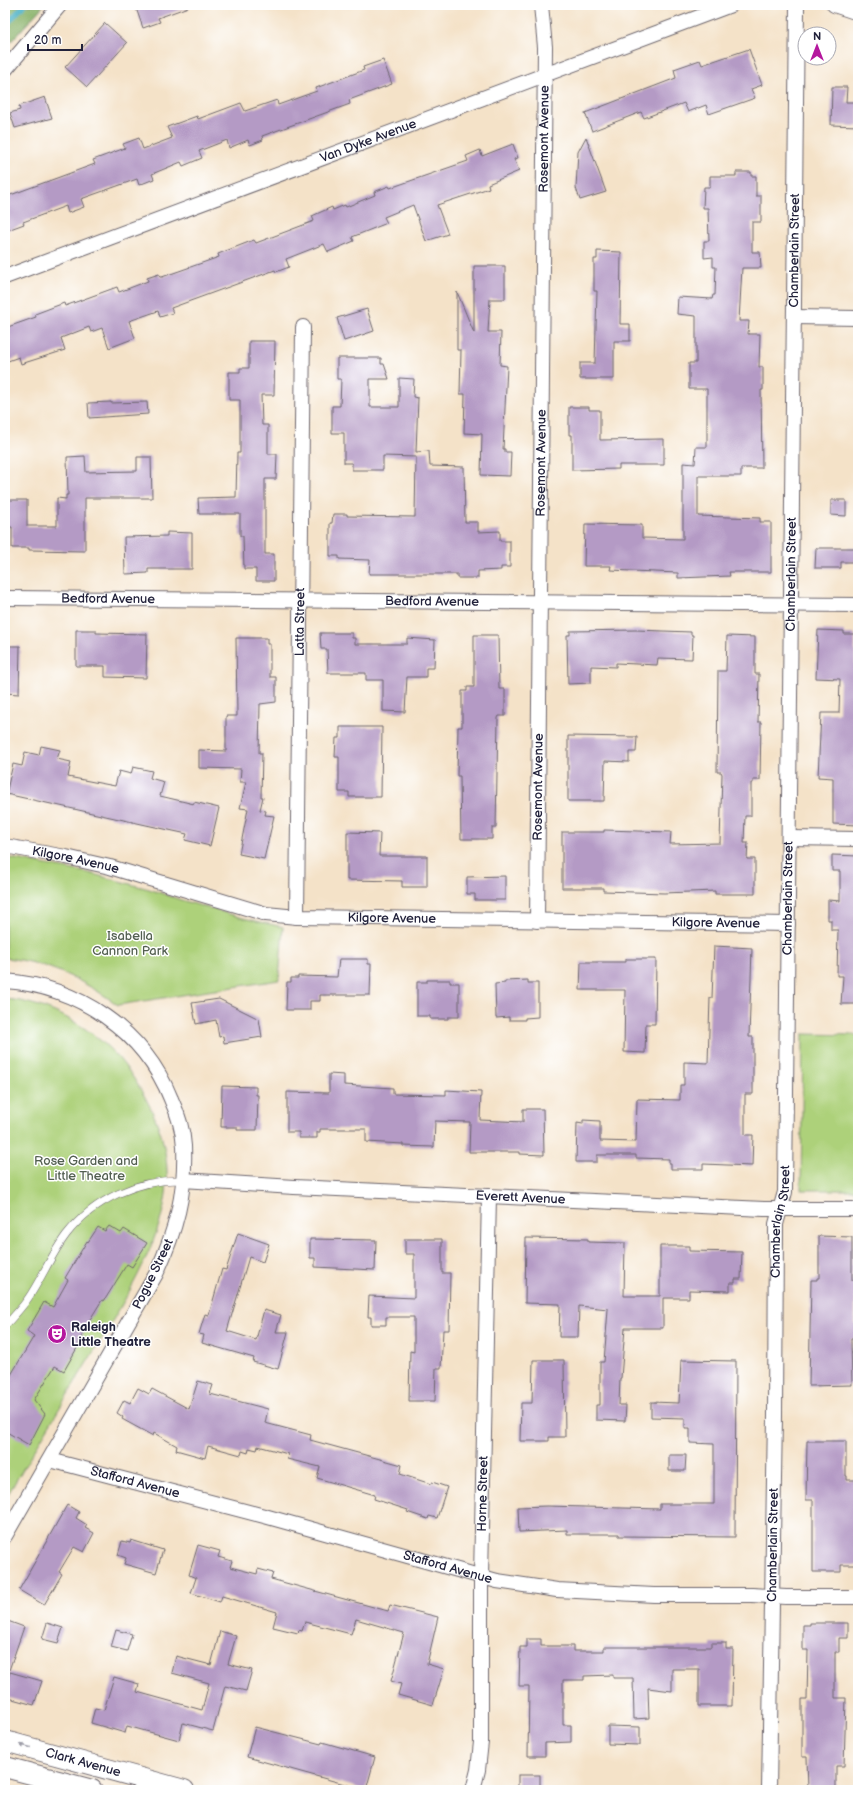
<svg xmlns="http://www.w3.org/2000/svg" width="863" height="1795" viewBox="0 0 863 1795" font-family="'Balsamiq Sans',sans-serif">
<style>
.green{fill:#add17a;stroke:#687a5a}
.forest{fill:#8ab36a;stroke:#566a52}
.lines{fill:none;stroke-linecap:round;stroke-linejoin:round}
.stream{stroke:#43adc2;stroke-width:5.5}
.building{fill:#b49ac5}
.lane-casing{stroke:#6c656c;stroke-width:8}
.street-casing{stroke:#6c656c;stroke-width:16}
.secondary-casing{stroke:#6c656c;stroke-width:22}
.lane{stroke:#fff;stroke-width:7}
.street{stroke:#fff;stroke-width:14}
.secondary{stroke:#fff;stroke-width:20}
.oneway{fill:#9c9ca7}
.labels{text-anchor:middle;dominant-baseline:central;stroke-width:3;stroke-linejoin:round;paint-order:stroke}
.street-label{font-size:13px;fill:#22223b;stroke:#fff}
.park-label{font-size:13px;fill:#535f51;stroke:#fff}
.poi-label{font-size:13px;font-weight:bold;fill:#22223b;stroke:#fff;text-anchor:start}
</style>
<rect width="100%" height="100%" fill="#fff"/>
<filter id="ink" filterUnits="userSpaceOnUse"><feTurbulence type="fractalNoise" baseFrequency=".025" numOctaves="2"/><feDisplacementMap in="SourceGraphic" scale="8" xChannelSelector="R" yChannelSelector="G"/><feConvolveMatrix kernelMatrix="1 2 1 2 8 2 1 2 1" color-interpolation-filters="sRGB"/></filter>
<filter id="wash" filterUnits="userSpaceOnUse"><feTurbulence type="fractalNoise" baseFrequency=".012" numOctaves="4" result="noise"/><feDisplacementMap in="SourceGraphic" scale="16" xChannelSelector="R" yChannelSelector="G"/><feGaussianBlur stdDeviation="0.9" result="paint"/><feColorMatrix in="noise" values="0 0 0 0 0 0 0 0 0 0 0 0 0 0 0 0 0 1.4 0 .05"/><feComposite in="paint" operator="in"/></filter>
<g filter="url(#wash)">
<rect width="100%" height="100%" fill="#f4e2c8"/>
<g class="green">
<path d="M5 857 89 873 149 889 181 900 243 918 283 927 279 980 118 1005C83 980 47 962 5 958Z"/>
<path d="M5 999C49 1002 99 1031 125 1066 150 1100 169 1139 167 1182 165 1241 116 1315 86 1364 59 1409 32 1454 5 1499Z"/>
<path d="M803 1034 858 1035V1190H801Z"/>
</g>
<path class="forest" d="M5 5H44L5 48Z"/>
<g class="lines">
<path class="stream" d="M5 26 24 5"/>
</g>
<g id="blocks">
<g class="building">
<path d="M135 5H188V7L158 18 160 22 143 28Z"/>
<path d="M105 23 127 43 87 87 65 67Z"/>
<path d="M749 49 762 85 751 89 755 98 709 114 706 105 688 112 684 103 644 118 641 112 592 131 585 113 676 78 674 69 700 60 702 65Z"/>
<path d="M383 60 392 84 349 100 350 104 262 136 263 140 250 145 248 140 229 148 227 140 199 151 202 158 183 166 181 162 152 174 154 179 139 185 137 179 81 199 84 207 68 213 66 206 23 222 24 224 5 231V197L95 164 93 160 125 148 123 144 139 138 143 149 172 138 167 127 197 116 198 119 241 103 245 111 277 100 278 105 317 91 316 88 364 70 363 67Z"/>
<path d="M832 87H847L846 102H858V126L831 125Z"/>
<path d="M45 97 52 118 15 128 10 113 20 110 19 106Z"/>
<path d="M586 137 606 192 580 200 576 188 578 152Z"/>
<path d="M513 144 518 158 514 159 519 171 488 184 489 188 437 205 448 234 426 241 413 205 384 217 387 223 352 237 354 241 328 252 324 244 286 259 289 267 276 272 275 270 171 308 173 313 160 317 158 311 129 321 135 338 109 348 102 328 91 332 89 327 61 338 65 350 21 364 19 357 5 362V328L36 317 35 314 64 303 65 306 117 287 119 292 148 281 147 278 159 274 160 277H162L219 257 218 254 254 240 256 243 314 221 312 216 332 207 333 210 345 205 346 207 375 195 374 192 389 186 390 188 468 161 466 156 480 150 482 156Z"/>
<path d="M736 172H751V176H756V196H761V222H752V252H760L761 268H742L739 321H749L748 334H760L759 367H763V390H761L762 468H741V476H698V516L760 518V522H771V572H729L730 576 678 578V573L610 570 611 566H584L585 524 642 525V538L683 539V463L695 464 696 447H707V389H689V363H696V316L677 314 678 297 712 299 713 295H715L716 267H713V257L704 258V241H709L708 208H703L704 187H710V176H736Z"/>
<path d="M597 251 621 252 620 324H630V341H614V379H580V363H595L597 291H594V259H597Z"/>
<path d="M474 266H505V299H490L488 332H501L500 365 507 366 503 449H505V452H511L510 476 481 475 482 434 464 433 465 394H460L461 350H457V292L474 333Z"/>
<path d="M367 309 374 331 344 341 337 318Z"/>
<path d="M249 341H275L274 395H261L262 425H268V454H277L276 479H265V554H274V581H256V569H244L243 536H240V514H199L198 498 236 497 237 453H240V400H229V372H240V368H249Z"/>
<path d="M337 358H381V364H384L389 379H370V407H399V378L414 379 413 397 418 398 416 452 429 451 430 466 464 467 465 522H478V532L500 531V541H510V567H501V570L478 571V578H457V574H369L370 560 339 559V556H330V523H332L333 514H347V516L415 517 416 457 383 456V470H352V463H344V433H332V406H340L341 379H337Z"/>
<path d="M111 402V403L147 402 148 414 89 418 88 403Z"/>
<path d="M569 407H589V410H600V440L664 439V465H619V469L572 470V435H569Z"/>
<path d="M85 456 86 472 137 471V457H151L152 498H85V551L29 550V548H12V527H6V500H27V526H57V498L66 499V495H68L67 457Z"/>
<path d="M831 500H846V516L831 515Z"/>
<path d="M167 532 192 533V569H148V573L125 574 124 537 167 536Z"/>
<path d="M816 548H858V562H841V568H815Z"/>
<path d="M76 630H96V633L147 634 146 678 105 677V666H76Z"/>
<path d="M636 630 691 632V635H693L692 659 658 658 657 665 616 663V667L591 666V683L568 684 567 635H570V631Z"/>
<path d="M818 630 844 631V634H855V689H856V716H858V825L833 824V778L818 777 821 713H839L840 679 816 678Z"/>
<path d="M320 633H352V638H355V644H407V638L435 640 434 668H426V677H407L405 712 383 711V680H366V673H328L327 649H321Z"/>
<path d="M474 635H498L499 689H505V716H499L498 718 496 828H492V839H461L460 776H457L458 727H462V691H467V687H474Z"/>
<path d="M727 636 755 637V674H759L758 722H761L760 780H753V783H751V816H745L744 843H748L747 859H755V894H715V891L664 893 603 891V888H562V832H604V830L671 832 670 844 720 843 722 774 721 772H717L718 671H726Z"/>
<path d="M236 638H267V644H270V677H276V702L260 704 259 753H262L261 797H263L260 810 266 811 265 815 274 816 264 859 239 854 248 809 240 808 246 782H240L241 769 199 768V750L226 751V716H237Z"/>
<path d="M5 646H20L19 694 5 693Z"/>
<path d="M340 727H382L381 797H349V792H339V757H335L336 738H340Z"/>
<path d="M568 736 637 737 636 752H629V762L605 761 604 801H568Z"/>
<path d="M41 746 60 750 57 759 71 762 68 777 115 786 119 771 131 774 133 767 152 771 150 778 164 782 160 796 194 804V802L219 808 210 846 185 840 187 834 6 794 13 764 22 766 25 752 39 755Z"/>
<path d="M347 832 380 833 379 856H427V887H402V881L347 880Z"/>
<path d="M832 855 858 856V1004H841L843 976H837L838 930H831V920H828V900L840 901V871H832Z"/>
<path d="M505 876V900H475V894H467V877Z"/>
<path d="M714 946 752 948 749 1037H753V1094H745V1135H753L752 1166 703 1164V1169H671V1163H669V1159L636 1158V1155H597V1162H576L577 1123 583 1124V1120L600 1121V1141L636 1142 637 1099 680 1100V1085H684V1062L708 1063 710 998H712Z"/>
<path d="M339 959H368V964H371L370 995H320V1001H310V1010H286L287 982H291V978H298V976L337 977Z"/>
<path d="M626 959H656L655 1024H646L645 1053 624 1052 625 990H580L581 962H626Z"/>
<path d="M427 980H450V983H459V1017H448V1019H430V1016H417V982H427Z"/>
<path d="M528 980V983H538V1017L525 1018V1020H509V1017L496 1018 495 984 505 983V981Z"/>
<path d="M219 999 259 1019 262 1037 224 1043 223 1036 219 1037 216 1020 196 1024 192 1003Z"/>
<path d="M329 1074 344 1075V1085L393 1088V1094L446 1095V1090L481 1092 480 1120 523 1122V1109H543L544 1155 520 1154V1152H469L470 1122 435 1121 434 1147 403 1146V1144L366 1142V1129H320V1132H317V1138H299V1132H287V1092L329 1093Z"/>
<path d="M222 1086 256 1087V1095H258L257 1130H237V1127H221Z"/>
<path d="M109 1226 121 1233 124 1229 147 1243 132 1267 127 1264 104 1301 102 1300 86 1326 77 1348 64 1371 55 1366 34 1400 45 1414 29 1445 5 1431V1385L34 1336 27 1331 44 1302 53 1307 68 1280 65 1278 87 1241 88 1242 98 1227 105 1231Z"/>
<path d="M238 1233 269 1244 263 1262 249 1257 227 1331 256 1340 264 1310 281 1315 276 1332H288L278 1369 253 1362 254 1358 202 1343 204 1335 199 1334 205 1314 209 1315 222 1269 226 1270Z"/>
<path d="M819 1236 852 1237V1280H855V1325H858V1339H851L852 1385 809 1386 811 1280H817V1278H819Z"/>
<path d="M526 1238 588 1239V1242L625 1243 624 1296H660V1246H689V1251L742 1252 741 1279H735V1283H730V1291L689 1290V1298H663V1328H625L621 1378H620L619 1405H626L625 1421 596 1420V1405H600V1362H604L608 1309 579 1306 578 1337H559L560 1304 525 1303Z"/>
<path d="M310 1239 376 1240 375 1270 315 1267V1258H310Z"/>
<path d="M405 1239H442V1273H450L449 1330H443L441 1368H436L435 1401H409L410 1351 414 1352V1317H386V1325H371V1317H368L369 1296 414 1298V1254H405Z"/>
<path d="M533 1360H564L565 1437H549V1441H520L521 1403H532Z"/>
<path d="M681 1360 736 1361 735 1537 619 1536V1534H567V1530L519 1532 518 1507 547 1506 660 1509V1504H714V1444L690 1443V1428H685V1418L651 1417V1402L679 1403Z"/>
<path d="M198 1381 213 1385 210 1394 268 1409 265 1423 311 1435 310 1440 402 1465 400 1474 431 1484 432 1482 447 1487 437 1518 429 1516 428 1519 407 1512 408 1510 374 1499 375 1495 317 1478 320 1467 287 1459 288 1454 258 1446 257 1450 249 1448 248 1453 242 1451 241 1455 208 1446 205 1458 176 1450 177 1446 154 1433 153 1436 122 1419 123 1417 117 1413 124 1400 130 1403 138 1388 149 1394 152 1389 189 1409Z"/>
<path d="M807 1441H846V1476H847V1480H858V1565H841V1572H813V1500H806Z"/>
<path d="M669 1455H686L685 1471H669Z"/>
<path d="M67 1505 79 1512 76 1518 87 1525 85 1528 94 1533 84 1552 74 1547 59 1572 62 1574 44 1605 19 1590Z"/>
<path d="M131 1540 163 1550 156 1573 124 1564 126 1558 118 1555 122 1541 130 1543Z"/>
<path d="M198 1545 220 1551 218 1557 232 1561 230 1567 257 1574 258 1569 273 1573 271 1579 388 1611 390 1605 438 1617 427 1664 444 1669 433 1705 398 1695 401 1684 391 1681 404 1633 356 1619 351 1634 305 1622 302 1631 299 1630 298 1633 273 1627 277 1612 222 1596 220 1602 191 1593 196 1578 189 1575Z"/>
<path d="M5 1620 24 1627 7 1676H5Z"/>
<path d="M47 1623 63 1628 58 1643 42 1639Z"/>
<path d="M810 1623H848V1638H839V1652H835V1698H846L844 1766H836V1790H808L807 1757H802V1699H807L808 1650H803V1625H810Z"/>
<path d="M116 1630 132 1634 127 1651 111 1647Z"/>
<path d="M220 1631 236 1636 228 1664 252 1670 246 1691 225 1686 213 1731 183 1723 179 1740 127 1726 125 1733 91 1723 95 1708 104 1710 114 1677 139 1684 137 1692 202 1710 209 1683 172 1673 176 1656 211 1665Z"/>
<path d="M527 1639H541V1646H573V1651H604V1647H711V1643H726V1649H733L732 1706H699V1669H672V1691L648 1688 649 1718 634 1719 633 1678H613V1675L584 1676V1680H563V1725H571V1742L545 1743V1756H528L529 1686H519L520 1647H527Z"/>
<path d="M10 1672 42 1681 34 1705 5 1697V1688Z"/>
<path d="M608 1726 640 1727V1745L608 1744Z"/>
<path d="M255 1727 321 1744 322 1742 375 1757 366 1790 247 1757Z"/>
<rect x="518" y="1775" width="22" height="15"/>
</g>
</g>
</g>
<g filter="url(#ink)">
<use href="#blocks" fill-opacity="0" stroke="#6c656c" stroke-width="1"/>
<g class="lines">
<g class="lane-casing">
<path id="lane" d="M5 1326C12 1318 20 1310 27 1300 41 1280 51 1255 66 1235 94 1199 138 1179 183 1180"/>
</g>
<g class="street-casing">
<g id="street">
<path d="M834 5 858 13"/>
<path d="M5 70 60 5"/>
<path id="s1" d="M5 277 731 5"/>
<path d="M794 317 858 318"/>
<path id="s2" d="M5 598 858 605"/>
<path d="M789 838 858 839"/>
<path id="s3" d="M5 846 66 857 110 867 266 914 297 917 788 924"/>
<path id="s4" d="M297 917 303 327"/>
<path id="s5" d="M537 921 545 47 541 5"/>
<path d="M5 981C78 986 144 1031 171 1099 178 1114 183 1129 184 1146 186 1194 176 1230 156 1274L5 1536"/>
<path id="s6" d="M183 1180 294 1187 764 1209H858"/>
<path id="s7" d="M50 1460 268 1517 497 1581 557 1590 654 1595H752L786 1597H858"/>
<path id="s8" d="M473 1790 478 1770 481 1742V1576L489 1196"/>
<path id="s9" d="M769 1790 775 1416 776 1224 785 1192 797 5"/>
</g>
</g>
<g class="secondary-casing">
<g id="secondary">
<path id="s10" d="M5 1741 184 1790"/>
<path d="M5 1767 92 1790"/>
</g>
</g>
<use href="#lane" class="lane"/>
<use href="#street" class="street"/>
<use href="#secondary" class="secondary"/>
</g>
<defs><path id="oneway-solid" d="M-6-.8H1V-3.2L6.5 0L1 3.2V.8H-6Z"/></defs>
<use class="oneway" href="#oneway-solid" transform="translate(25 1746) rotate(-165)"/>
</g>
<defs>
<g id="theatre-disc" transform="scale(1)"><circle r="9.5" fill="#b5179e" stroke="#fff"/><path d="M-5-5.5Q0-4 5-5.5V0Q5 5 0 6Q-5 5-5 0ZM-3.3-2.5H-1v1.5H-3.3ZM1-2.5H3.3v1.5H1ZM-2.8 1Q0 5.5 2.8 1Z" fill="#fff"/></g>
</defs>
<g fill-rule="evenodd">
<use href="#theatre-disc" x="57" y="1334"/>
</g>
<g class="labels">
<g class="street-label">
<text stroke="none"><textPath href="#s5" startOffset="782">Rosemont Avenue</textPath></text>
<text stroke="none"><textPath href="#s1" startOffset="388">Van Dyke Avenue</textPath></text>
<text stroke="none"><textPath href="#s9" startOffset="1541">Chamberlain Street</textPath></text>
<text stroke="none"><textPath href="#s5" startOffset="458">Rosemont Avenue</textPath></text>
<text stroke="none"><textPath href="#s9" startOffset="1217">Chamberlain Street</textPath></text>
<text stroke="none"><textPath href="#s2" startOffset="103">Bedford Avenue</textPath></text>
<text stroke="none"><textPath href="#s2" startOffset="427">Bedford Avenue</textPath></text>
<text stroke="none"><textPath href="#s4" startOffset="295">Latta Street</textPath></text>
<text stroke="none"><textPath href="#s5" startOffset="134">Rosemont Avenue</textPath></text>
<text stroke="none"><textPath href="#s3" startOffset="72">Kilgore Avenue</textPath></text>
<text stroke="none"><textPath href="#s9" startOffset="893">Chamberlain Street</textPath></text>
<text stroke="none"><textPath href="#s3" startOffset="396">Kilgore Avenue</textPath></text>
<text stroke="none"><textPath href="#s3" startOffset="720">Kilgore Avenue</textPath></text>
<text stroke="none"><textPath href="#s6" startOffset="338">Everett Avenue</textPath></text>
<text stroke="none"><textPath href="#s9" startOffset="569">Chamberlain Street</textPath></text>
<text transform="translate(153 1274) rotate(-64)">Pogue Street</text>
<text stroke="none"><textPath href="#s7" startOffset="88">Stafford Avenue</textPath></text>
<text stroke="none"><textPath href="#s8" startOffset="297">Horne Street</textPath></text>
<text stroke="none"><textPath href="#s9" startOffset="245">Chamberlain Street</textPath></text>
<text stroke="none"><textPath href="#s7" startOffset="412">Stafford Avenue</textPath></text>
<text stroke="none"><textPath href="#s10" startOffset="81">Clark Avenue</textPath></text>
</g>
<g class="park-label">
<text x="130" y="936">Isabella<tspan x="130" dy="15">Cannon Park</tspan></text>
<text x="86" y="1161">Rose Garden and<tspan x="86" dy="15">Little Theatre</tspan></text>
</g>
<g class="poi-label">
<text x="71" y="1327">Raleigh<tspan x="71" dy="15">Little Theatre</tspan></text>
</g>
</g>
<rect width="863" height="1795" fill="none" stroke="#fff" stroke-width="20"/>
<g transform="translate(817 46)"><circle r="19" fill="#ffffff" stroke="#a7a7b1"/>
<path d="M0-3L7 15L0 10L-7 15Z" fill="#b5179e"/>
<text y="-6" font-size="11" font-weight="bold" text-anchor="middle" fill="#22223b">N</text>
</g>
<path d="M28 44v6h54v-6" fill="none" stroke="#22223b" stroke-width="2"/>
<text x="34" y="44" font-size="12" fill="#22223b" stroke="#ffffff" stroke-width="3" paint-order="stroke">20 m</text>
</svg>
